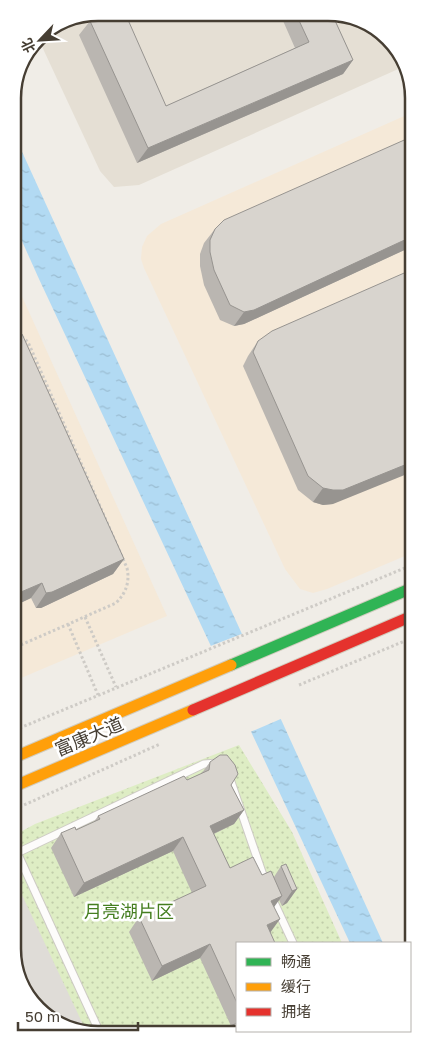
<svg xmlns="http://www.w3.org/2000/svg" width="426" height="1047" viewBox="0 0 426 1047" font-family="'Golos Text','Noto Sans SC',sans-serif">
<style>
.residential{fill:#e5dfd4}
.commercial{fill:#f5e9d8}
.park{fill:url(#park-dots)}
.parking{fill:#dfdcd7}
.water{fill:url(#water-ripples)}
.pier{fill:#f0ede7}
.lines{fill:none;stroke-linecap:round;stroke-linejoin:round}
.lane-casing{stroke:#cecbc5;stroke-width:9}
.fast-casing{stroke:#d1ccbe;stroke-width:13}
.slow-casing{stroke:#d1ccbe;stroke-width:13}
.jam-casing{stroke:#d1ccbe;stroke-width:13}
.path{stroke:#cecbc6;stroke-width:3;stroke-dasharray:2.5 2.5;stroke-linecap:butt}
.lane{stroke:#fdfcfb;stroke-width:7}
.fast{stroke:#30b455;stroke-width:11}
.slow{stroke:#ff9f0a;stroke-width:11}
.jam{stroke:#e5322d;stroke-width:11}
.wall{fill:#bab6b1}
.shaded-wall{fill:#979490}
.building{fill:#d8d4ce;stroke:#979490}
.labels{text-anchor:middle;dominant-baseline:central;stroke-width:5;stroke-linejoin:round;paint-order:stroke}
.street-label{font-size:18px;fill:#463e33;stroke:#fff}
.park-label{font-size:18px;fill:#457e20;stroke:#fff}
.rim{fill:none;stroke:#463e33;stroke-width:2.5}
</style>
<defs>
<pattern id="park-dots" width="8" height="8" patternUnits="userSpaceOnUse" patternTransform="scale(1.25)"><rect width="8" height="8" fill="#deedc4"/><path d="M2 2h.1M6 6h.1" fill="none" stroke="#c0cca9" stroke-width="1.8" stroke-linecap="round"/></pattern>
<pattern id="water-ripples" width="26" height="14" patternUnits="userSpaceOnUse" patternTransform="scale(1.25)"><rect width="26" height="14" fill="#b2daf3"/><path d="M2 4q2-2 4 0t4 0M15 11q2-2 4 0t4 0" fill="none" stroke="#9abcd1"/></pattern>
</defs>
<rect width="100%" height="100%" fill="#f0ede7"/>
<path class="residential" d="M98 13 345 14 388 37 405 66 139 185 114 187 100 171 38 38 41 34Z"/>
<g class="commercial">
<path d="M411 113 412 553 327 589 313 593 300 589 285 569 144 268 141 259 142 247 147 236 161 224Z"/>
<path d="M19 290 167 616 14 681 13 293Z"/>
</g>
<path class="park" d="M239 745 292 832 342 943H237V1031H351L82 1033 41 1013 15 971V835L35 824Z"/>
<path class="parking" d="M15 880 87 1033H82L41 1013 15 971Z"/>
<path class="water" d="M13 132 383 943H350L39 279 13 221Z"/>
<path class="pier" d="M244 633 283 718 248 733 208 647Z"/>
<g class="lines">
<g class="lane-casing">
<g id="lane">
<path d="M229 776 266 884"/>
<path d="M15 848 100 1033"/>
<path d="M17 853 204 764 217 763"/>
<path d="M272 898 293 943"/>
<path d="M332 1031V1032"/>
</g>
</g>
<g class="fast-casing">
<path id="fast" d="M231 665 412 588"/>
</g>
<g class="slow-casing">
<g id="slow">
<path d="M15 757 231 665"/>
<path d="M15 786 193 710"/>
</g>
</g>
<g class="jam-casing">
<path id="jam" d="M193 710 412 616"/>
</g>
<g class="path">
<path d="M13 332 19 334 28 342 127 568C130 582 126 593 116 603L14 648"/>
<path d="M85 617 116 687"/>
<path d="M68 624 98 695"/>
<path d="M299 685 412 638"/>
<path d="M15 730 412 565"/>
<path d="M15 809 160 744"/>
</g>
<use href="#lane" class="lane"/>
<use href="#fast" class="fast"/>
<use href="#slow" class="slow"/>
<use href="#jam" class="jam"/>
</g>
<g class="wall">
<path d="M280 14H332L353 60 343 74 137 163 79 35 90 21 166 106 295 48Z"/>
<path d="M411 137V247L244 324 234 326 220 320 204 285 200 266V254L204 243 215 229Z"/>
<path d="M13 335 124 559 113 574 41 608H36L31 598 14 606Z"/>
<path d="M258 341 333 504 323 505 313 502 298 490 243 366 248 356Z"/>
<path d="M210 762 231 785 244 810 234 824 214 834 230 868 262 875 274 877 281 866 297 889 287 903 282 906 279 900 237 943V1031L231 1026 200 958 152 981 129 932 139 917 192 893 173 851 74 897 51 848 61 833 76 830 94 822 98 816 201 774Z"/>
</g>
<g class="shaded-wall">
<path d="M353 60 343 74 137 163 148 148Z"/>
<path d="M411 237V247L244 324 234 326 244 312Z"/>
<path d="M412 462V472L333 504 323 505 313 502 323 488Z"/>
<path d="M124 559 113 574 41 608H36L46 593Z"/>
<path d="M42 583 31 598 14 606V595Z"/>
<path d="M244 810 234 824 200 840 210 826Z"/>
<path d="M183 837 173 851 74 897 84 883Z"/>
<path d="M297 889 287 903 282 906 292 891Z"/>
<path d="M282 896 272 910 271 901Z"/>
<path d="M280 919 270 933 267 925Z"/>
<path d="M210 944 200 958 152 981 162 966Z"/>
</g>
<g class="building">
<path d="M107 13H125L166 106 309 42 296 14H332L353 60 148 148 90 21Z"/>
<path d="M411 137V237L254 310 244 312 230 305 214 270 210 252V240L215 229 224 220Z"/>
<path d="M411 270 412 462 343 490H333L323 488 308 476 253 352 258 341 272 331Z"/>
<path d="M22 334 124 559 52 592 46 593 42 583 14 595 13 335Z"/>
<path d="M220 755H227L235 765 238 774 231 785 244 810 210 826 230 868 253 857 262 875 271 871 282 896 271 901 280 919 267 925 275 943H237V1003L210 944 162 966 139 917 206 886 183 837 84 883 61 833 75 827 76 830 100 819 98 816 184 776 187 780 209 770 210 762Z"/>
<path d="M286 864 297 889 292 891 281 866Z"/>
<path d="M237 1023V1031H329L330 1032H218Z"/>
</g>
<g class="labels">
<g class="street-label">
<text transform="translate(89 736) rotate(-23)">富康大道</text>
</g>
<g class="park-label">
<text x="129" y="911">月亮湖片区</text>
</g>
</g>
<path d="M0 0H426V1047H0ZM98 21H328A77 77 0 0 1 405 98V949A77 77 0 0 1 328 1026H98A77 77 0 0 1 21 949V98A77 77 0 0 1 98 21Z" fill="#fff" fill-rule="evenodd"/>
<path class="rim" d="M98 21H328A77 77 0 0 1 405 98V949A77 77 0 0 1 328 1026H98A77 77 0 0 1 21 949V98A77 77 0 0 1 98 21Z"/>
<rect x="236" y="942" width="175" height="90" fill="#ffffff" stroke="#b5b2ad"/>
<rect x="246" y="958" width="25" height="8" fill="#30b455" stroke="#b5b2ad"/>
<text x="281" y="967" font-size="15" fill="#463e33">畅通</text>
<rect x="246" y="983" width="25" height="8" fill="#ff9f0a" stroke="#b5b2ad"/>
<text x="281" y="992" font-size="15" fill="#463e33">缓行</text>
<rect x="246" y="1008" width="25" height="8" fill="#e5322d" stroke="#b5b2ad"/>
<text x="281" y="1017" font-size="15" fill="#463e33">拥堵</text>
<g transform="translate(40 40) rotate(245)" stroke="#ffffff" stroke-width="4" paint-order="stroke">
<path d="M0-4L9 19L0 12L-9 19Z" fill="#463e33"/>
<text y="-8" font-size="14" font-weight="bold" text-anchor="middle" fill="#463e33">北</text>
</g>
<path d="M18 1022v8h120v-8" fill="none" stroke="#463e33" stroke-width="2.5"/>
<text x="25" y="1022" font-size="15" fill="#463e33" stroke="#ffffff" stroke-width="4" paint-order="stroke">50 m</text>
</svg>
